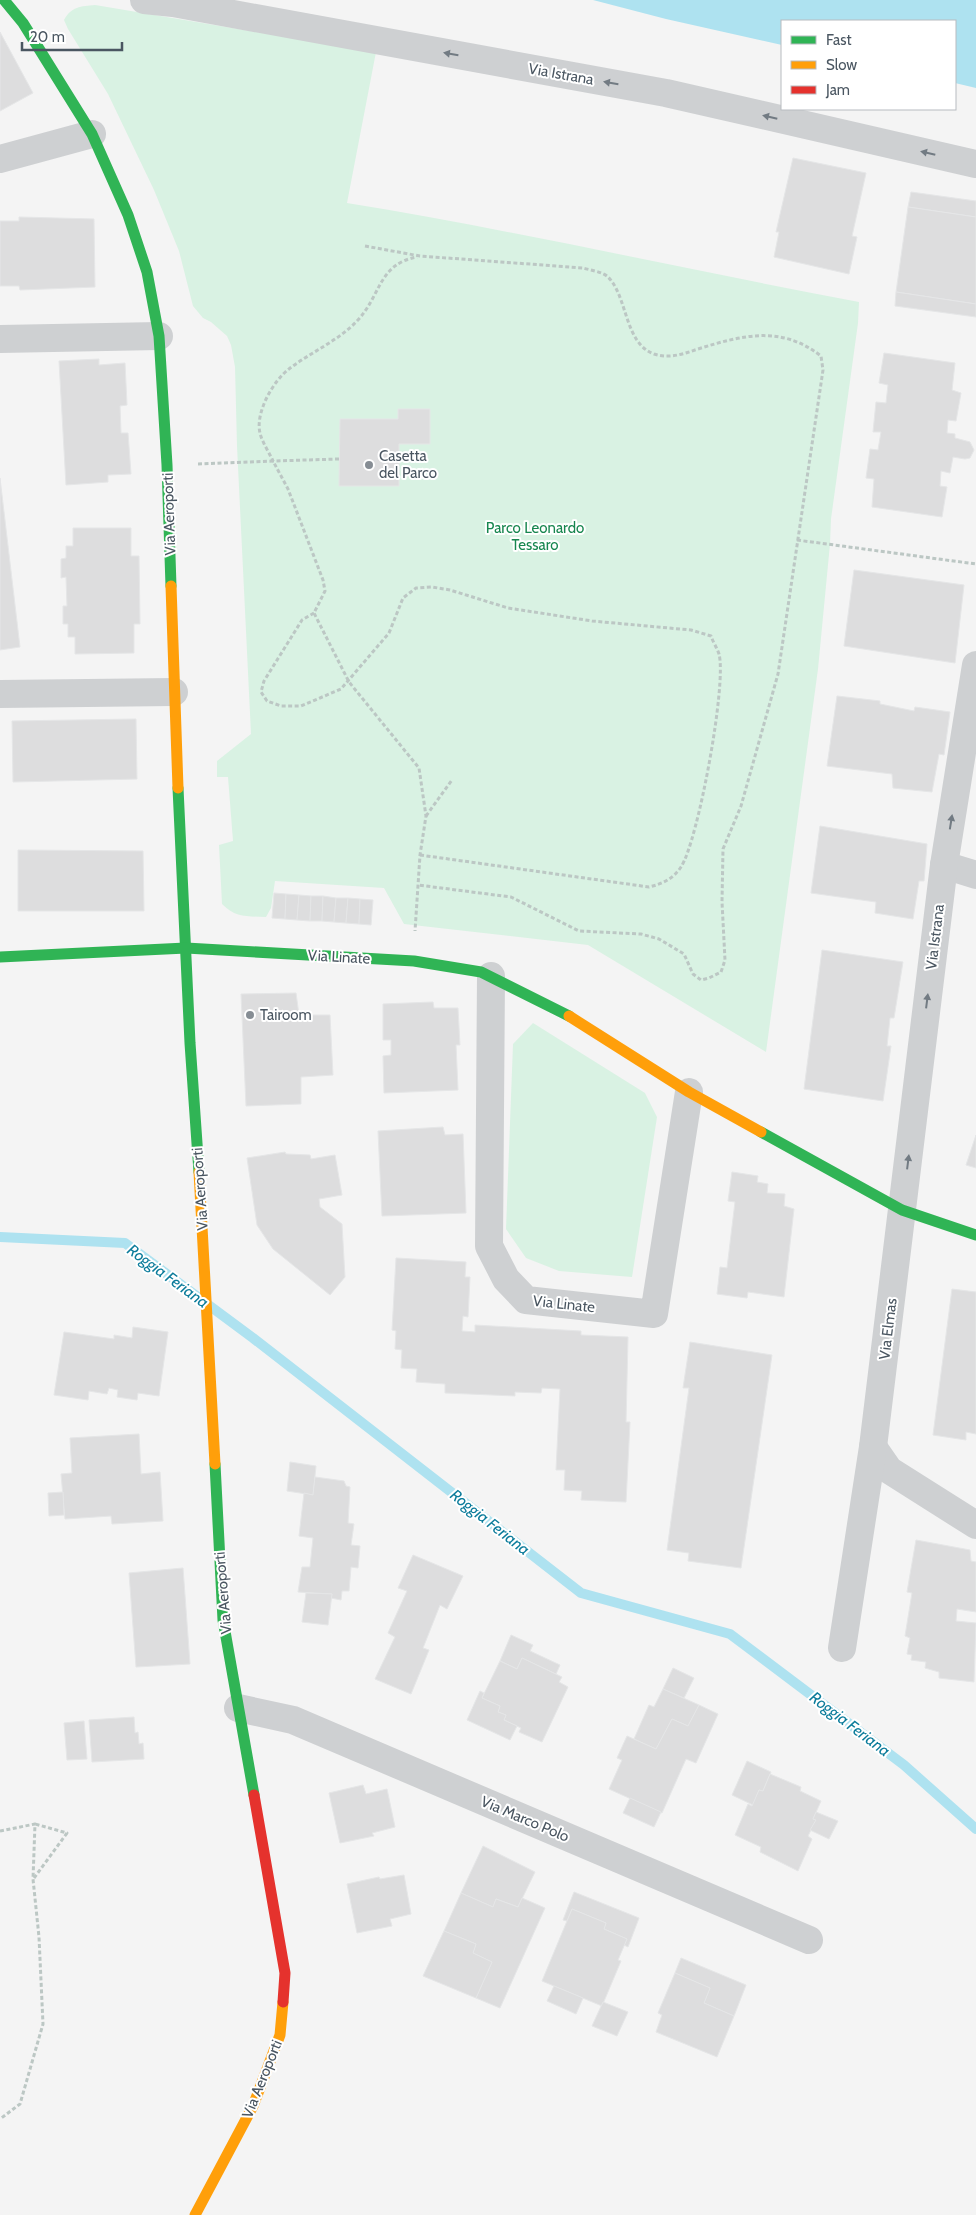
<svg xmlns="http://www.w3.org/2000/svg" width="976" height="2215" viewBox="0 0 976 2215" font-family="Cabin,sans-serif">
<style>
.green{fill:#d9f2e3}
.water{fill:#aee2f0}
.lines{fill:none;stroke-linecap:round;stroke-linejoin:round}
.stream{stroke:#aee2f0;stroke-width:10}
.building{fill:#ddddde;stroke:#e5e6e7}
.path{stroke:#bcc7c4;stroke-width:3;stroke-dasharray:4 2.5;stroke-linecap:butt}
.street{stroke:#ced0d2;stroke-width:28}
.fast{stroke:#30b455;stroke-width:11}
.slow{stroke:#ff9f0a;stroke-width:11}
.jam{stroke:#e5322d;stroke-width:11}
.oneway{fill:#727b83}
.poi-dot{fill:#868d94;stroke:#fff;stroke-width:2}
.labels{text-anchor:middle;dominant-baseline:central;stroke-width:4;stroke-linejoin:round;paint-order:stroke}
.street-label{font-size:15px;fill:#4a5661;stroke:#fff}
.poi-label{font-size:15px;fill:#4a5661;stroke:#fff;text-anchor:start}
.park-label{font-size:15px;fill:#17864f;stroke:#fff}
.water-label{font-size:16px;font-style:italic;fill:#0c7c9b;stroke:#fff}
</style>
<rect width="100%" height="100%" fill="#f4f4f4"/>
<g class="green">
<path d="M95 5 376 52 347 203C519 231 688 270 859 302L858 323 831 519 830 544 818 669 766 1052 588 945 404 924 384 888 275 881 271 908 266 917C246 916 236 918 222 904L219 845 233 841 228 777H217V761L251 734 237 446 235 367 231 345 227 336 211 322 203 318 193 306 179 251 154 190 108 94 68 29 64 20C71 7 81 6 95 5Z"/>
<path d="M533 1023 645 1093 657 1117 632 1277 559 1271 526 1258 506 1229 513 1044Z"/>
</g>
<path class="water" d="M593 0H976V88L955 83V21H782V45L666 19Z"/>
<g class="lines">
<path class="stream" d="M0 1237 125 1243 253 1338 581 1593 730 1634 904 1765 976 1829"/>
</g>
<g class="building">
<path d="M0 32 33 93 0 111Z"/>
<path d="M793 158 866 173 852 236 857 237 849 274 774 257 779 232H776Z"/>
<path d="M911 192 976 201V217L908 207Z"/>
<path d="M908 207 976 217V304L896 292Z"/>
<path d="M19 217 94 219 95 287 20 290 19 286H0V221H19Z"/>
<path d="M896 292 976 304V317L895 306Z"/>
<path d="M884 353 955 363 952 390 961 393 956 421 948 420 947 433 955 434V438L970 442 974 450 970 458 965 459 953 457 950 473 941 471 940 486 947 487 942 517 872 507 874 479 866 478 870 449 878 450 881 432H873L876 402 886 403 888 385 879 383Z"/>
<path d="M99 359V365L125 363 127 405 120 406 121 433H128L131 474 108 475V482L66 485 59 361Z"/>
<path d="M398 409H430V444H399V486H339L340 419H398Z"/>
<path d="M0 478 20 647 0 650Z"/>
<path d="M73 528H131V556H139L140 624H134V653L75 654V637H68V624H63V606H67L66 577 61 578V559L66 558V546H73Z"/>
<path d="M854 570 964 585 955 663 844 646Z"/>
<path d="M837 696 880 701V704L914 711 915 707 950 712 944 755 939 754 932 792 893 788 892 774 827 766Z"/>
<path d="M136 719 137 779 13 782 12 721Z"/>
<path d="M820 826 927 844 924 881H919L913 919 875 913 876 902 811 893Z"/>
<path d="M18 850 143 851 144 911H18Z"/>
<path d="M274 893 286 894 285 919 272 918Z"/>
<path d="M286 894 299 895 297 920 285 919Z"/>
<path d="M299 895 311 896 310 921 297 920Z"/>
<path d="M311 896H323L322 921H310Z"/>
<path d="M323 896 336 898 334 922 322 921Z"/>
<path d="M336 898H348L346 923 334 922Z"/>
<path d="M348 898 360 899 359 924 346 923Z"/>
<path d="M360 899 373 900 371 925 359 924Z"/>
<path d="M822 950 903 962 894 1018H890L887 1046H891L883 1101 804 1089Z"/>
<path d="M296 993 299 1015H330L333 1075 301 1077V1104L246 1106 241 994Z"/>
<path d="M433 1002 434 1008H458L460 1045H456L458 1090 384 1093 383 1056 391 1055V1040H383V1004Z"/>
<path d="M443 1127 445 1135 463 1134 466 1213 382 1216 378 1131Z"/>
<path d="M976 1135V1168L966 1165Z"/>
<path d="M285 1152 286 1154 310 1155 311 1159 335 1155 342 1195 319 1199 320 1207 342 1224 345 1277 330 1295 273 1249 257 1225 247 1158Z"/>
<path d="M732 1172 758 1176 757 1182 768 1184 767 1193 785 1194 784 1206 794 1209 784 1297 748 1292 747 1298 717 1294 720 1267 727 1268 735 1202 728 1201Z"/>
<path d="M396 1258 466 1262 465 1277H470L468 1317 463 1316 462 1331 475 1332V1325L581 1331V1335L628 1337 626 1422H630L626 1502 581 1500 582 1491 564 1490 565 1470H556L560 1389 542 1388 541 1393 515 1392V1396L445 1393V1384L416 1382 417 1369 401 1368 402 1350 395 1349 396 1331 392 1330Z"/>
<path d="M952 1289 976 1292V1434L966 1432V1440L933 1435Z"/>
<path d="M133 1327 168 1332 159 1396 138 1393 137 1400 117 1397 118 1390 109 1388 107 1394 89 1391 88 1400 54 1395 64 1332 114 1339V1335L132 1338Z"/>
<path d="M690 1342 772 1355 741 1568 688 1561 689 1553 667 1550 689 1388H683Z"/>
<path d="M139 1434 141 1474 160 1472 163 1521 112 1524 111 1516 65 1519 61 1474 72 1473 70 1438Z"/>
<path d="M290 1462 316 1466 313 1495 287 1491Z"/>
<path d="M315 1477 344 1481 346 1486 350 1487 348 1523 354 1524 351 1545 360 1546 358 1568 351 1567 349 1591H342L341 1600 331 1598 332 1594 298 1592 302 1567H310L313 1538 299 1536 304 1493 313 1495Z"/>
<path d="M63 1492 64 1515 49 1516 48 1493Z"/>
<path d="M916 1540 970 1550 971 1561 976 1562V1612L957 1609 956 1621 976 1623 974 1682 939 1678V1672L925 1668 926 1662 911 1660 912 1655 907 1654 910 1638 905 1636 912 1593 907 1592Z"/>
<path d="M413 1555 463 1576 447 1609 440 1605 423 1648 429 1650 411 1694 375 1679 395 1637 388 1633 407 1591 398 1588Z"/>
<path d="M183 1568 190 1664 136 1667 129 1573Z"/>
<path d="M306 1593 332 1594 328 1625 302 1622Z"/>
<path d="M511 1635 533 1645 530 1651 560 1665 556 1674 522 1658 517 1669 500 1661Z"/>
<path d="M522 1658 562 1677 559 1682 568 1687 542 1742 519 1732 521 1728 504 1720 506 1715 498 1712 500 1706 482 1698 500 1661 517 1669Z"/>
<path d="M673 1668 694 1678 684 1698 663 1689Z"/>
<path d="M663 1689 699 1705 688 1726 672 1719 656 1749 634 1739 649 1705 654 1707Z"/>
<path d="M480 1691 484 1693 482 1698 500 1706 498 1712 506 1715 504 1720 517 1726 510 1740 467 1720Z"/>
<path d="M699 1705 718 1714 696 1763 686 1759 662 1813 609 1789 622 1760 617 1758 627 1736 656 1749 672 1719 688 1726Z"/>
<path d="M134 1717 135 1733 138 1732 139 1744 143 1743 144 1759 92 1762 89 1720Z"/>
<path d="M84 1721 87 1759 67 1760 64 1723Z"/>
<path d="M747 1761 771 1772 763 1791 759 1790 753 1805 732 1795Z"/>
<path d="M770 1774 801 1787 800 1791 821 1801 813 1819 816 1820 808 1836 812 1839 798 1871 760 1852 761 1847 735 1835 748 1804 752 1806 759 1790 763 1791Z"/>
<path d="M363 1785 366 1794 387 1789 395 1827 372 1833 374 1836 340 1843 329 1793Z"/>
<path d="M630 1798 661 1812 654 1827 623 1813Z"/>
<path d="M816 1812 838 1821 829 1839 810 1830 816 1820 813 1819Z"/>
<path d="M483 1846 535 1872 518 1907 496 1899 493 1907 461 1893Z"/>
<path d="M404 1875 411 1914 390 1919 392 1926 357 1933 347 1884 379 1877 380 1879Z"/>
<path d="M574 1892 639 1918 628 1947 624 1945 627 1939 604 1929 606 1923 572 1909 567 1921 563 1920Z"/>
<path d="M461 1893 493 1907 496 1899 518 1907 522 1898 545 1908 500 2008 476 1998 492 1962 473 1953 476 1944 444 1931Z"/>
<path d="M572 1909 606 1923 604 1929 627 1939 618 1960 621 1961 602 2006 542 1981Z"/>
<path d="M444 1931 476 1944 473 1953 492 1962 476 1998 423 1976Z"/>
<path d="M681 1958 746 1985 734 2016 704 2003 710 1988 675 1973Z"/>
<path d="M675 1973 710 1988 704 2003 734 2016 717 2057 656 2032 662 2015 658 2013Z"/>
<path d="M554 1986 583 1998 576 2014 547 2001Z"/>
<path d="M603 2002 628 2012 617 2036 592 2026Z"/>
</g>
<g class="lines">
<g class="path">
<path d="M365 246 420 256 583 268C590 270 603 272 608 277 628 297 624 343 654 354 670 359 683 354 698 349 743 335 781 325 821 356L823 370 778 674 741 806 723 849 722 902 725 960 721 972 709 978 701 980 693 974 684 954 659 939 641 934 579 931 511 897 418 885"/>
<path d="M339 459 273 461C269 452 262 442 260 433 255 413 273 381 289 369 311 352 338 341 357 321 381 296 378 264 417 257"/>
<path d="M198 464 273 461 288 489 323 580 325 591 314 613 349 682 419 768 426 816 420 855 415 931"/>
<path d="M797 540 976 564"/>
<path d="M314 613 302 620 264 681 261 692 267 701 281 706H301L341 689 389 633 403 598 416 588 432 587 450 590 508 608 592 621 691 630 711 636C713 642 717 648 719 654 727 684 698 841 681 867 673 879 662 884 649 887L420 855"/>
<path d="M426 816 452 780"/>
<path d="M0 1831 35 1824 33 1879 39 1937 43 2024 20 2104 0 2119"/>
<path d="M34 1878 67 1833 35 1824"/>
</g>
<g class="street">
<path d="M144 0 173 3 666 93 976 164"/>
<path d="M0 159 92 134"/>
<path d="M0 339 159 336"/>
<path d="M0 694 174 692"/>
<path d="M944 865 976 875"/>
<path d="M491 976 489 1246 506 1279 526 1300 654 1314 689 1092"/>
<path d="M873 1447 889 1470 976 1525"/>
<path d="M842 1648 873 1447 944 865 976 665"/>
<path d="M238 1708 293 1720 809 1940"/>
</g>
<g class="fast">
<path d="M4 0 23 23 92 134 128 215 147 272 159 336 167 465 171 586"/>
<path d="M178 788 190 1043 199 1172"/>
<path d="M0 957 186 948 414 961 481 972 569 1016"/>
<path d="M761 1132 902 1210 976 1235"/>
<path d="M215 1464 223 1620 254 1795"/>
</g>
<g class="slow">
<path d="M171 586 178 788"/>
<path d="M569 1016 689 1092 761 1132"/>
<path d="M199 1172 215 1464"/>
<path d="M195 2215 253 2106 280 2035 283 2002"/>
</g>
<path class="jam" d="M254 1795 285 1973 283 2002"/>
</g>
<defs><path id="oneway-solid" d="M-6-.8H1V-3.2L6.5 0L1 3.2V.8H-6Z" transform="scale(1.25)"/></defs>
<g class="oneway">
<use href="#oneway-solid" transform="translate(451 54) rotate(-170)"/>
<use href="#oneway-solid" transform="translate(611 83) rotate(-170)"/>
<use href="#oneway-solid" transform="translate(770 117) rotate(-167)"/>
<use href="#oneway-solid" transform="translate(928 153) rotate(-167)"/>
<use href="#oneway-solid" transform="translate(951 822) rotate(-81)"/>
<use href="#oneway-solid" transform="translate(927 1001) rotate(-83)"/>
<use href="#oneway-solid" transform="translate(908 1162) rotate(-83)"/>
</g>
<g class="poi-dot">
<circle cx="369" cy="465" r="5"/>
<circle cx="250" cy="1015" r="5"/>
</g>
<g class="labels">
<g class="street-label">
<text transform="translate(561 74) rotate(10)">Via Istrana</text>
<text transform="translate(169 514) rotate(-92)">Via Aeroporti</text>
<text transform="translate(935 937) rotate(-83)">Via Istrana</text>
<text transform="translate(339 957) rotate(3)">Via Linate</text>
<text transform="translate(200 1189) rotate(-94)">Via Aeroporti</text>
<text transform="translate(564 1304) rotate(6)">Via Linate</text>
<text transform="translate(888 1329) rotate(-83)">Via Elmas</text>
<text transform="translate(223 1593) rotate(-95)">Via Aeroporti</text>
<text transform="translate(525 1819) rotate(23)">Via Marco Polo</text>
<text transform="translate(262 2079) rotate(-68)">Via Aeroporti</text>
</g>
<g class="poi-label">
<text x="379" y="456">Casetta<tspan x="379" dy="17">del Parco</tspan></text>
<text x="260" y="1015">Tairoom</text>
</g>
<g class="park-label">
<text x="535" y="528">Parco Leonardo<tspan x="535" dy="17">Tessaro</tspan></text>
</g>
<g class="water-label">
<text transform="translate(168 1276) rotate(36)">Roggia Feriana</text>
<text transform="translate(490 1522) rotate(38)">Roggia Feriana</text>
<text transform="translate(850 1724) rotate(37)">Roggia Feriana</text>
</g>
</g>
<rect x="781" y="20" width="175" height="90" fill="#ffffff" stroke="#b7bbc0"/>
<rect x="791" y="36" width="25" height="8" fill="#30b455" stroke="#b7bbc0"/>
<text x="826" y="45" font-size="15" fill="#4a5661">Fast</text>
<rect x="791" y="61" width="25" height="8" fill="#ff9f0a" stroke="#b7bbc0"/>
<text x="826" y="70" font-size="15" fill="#4a5661">Slow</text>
<rect x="791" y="86" width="25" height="8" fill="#e5322d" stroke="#b7bbc0"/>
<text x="826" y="95" font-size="15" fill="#4a5661">Jam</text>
<path d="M22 42v8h100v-8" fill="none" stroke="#4a5661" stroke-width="2.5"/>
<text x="30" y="42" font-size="15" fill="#4a5661" stroke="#ffffff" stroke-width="4" paint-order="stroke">20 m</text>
</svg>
